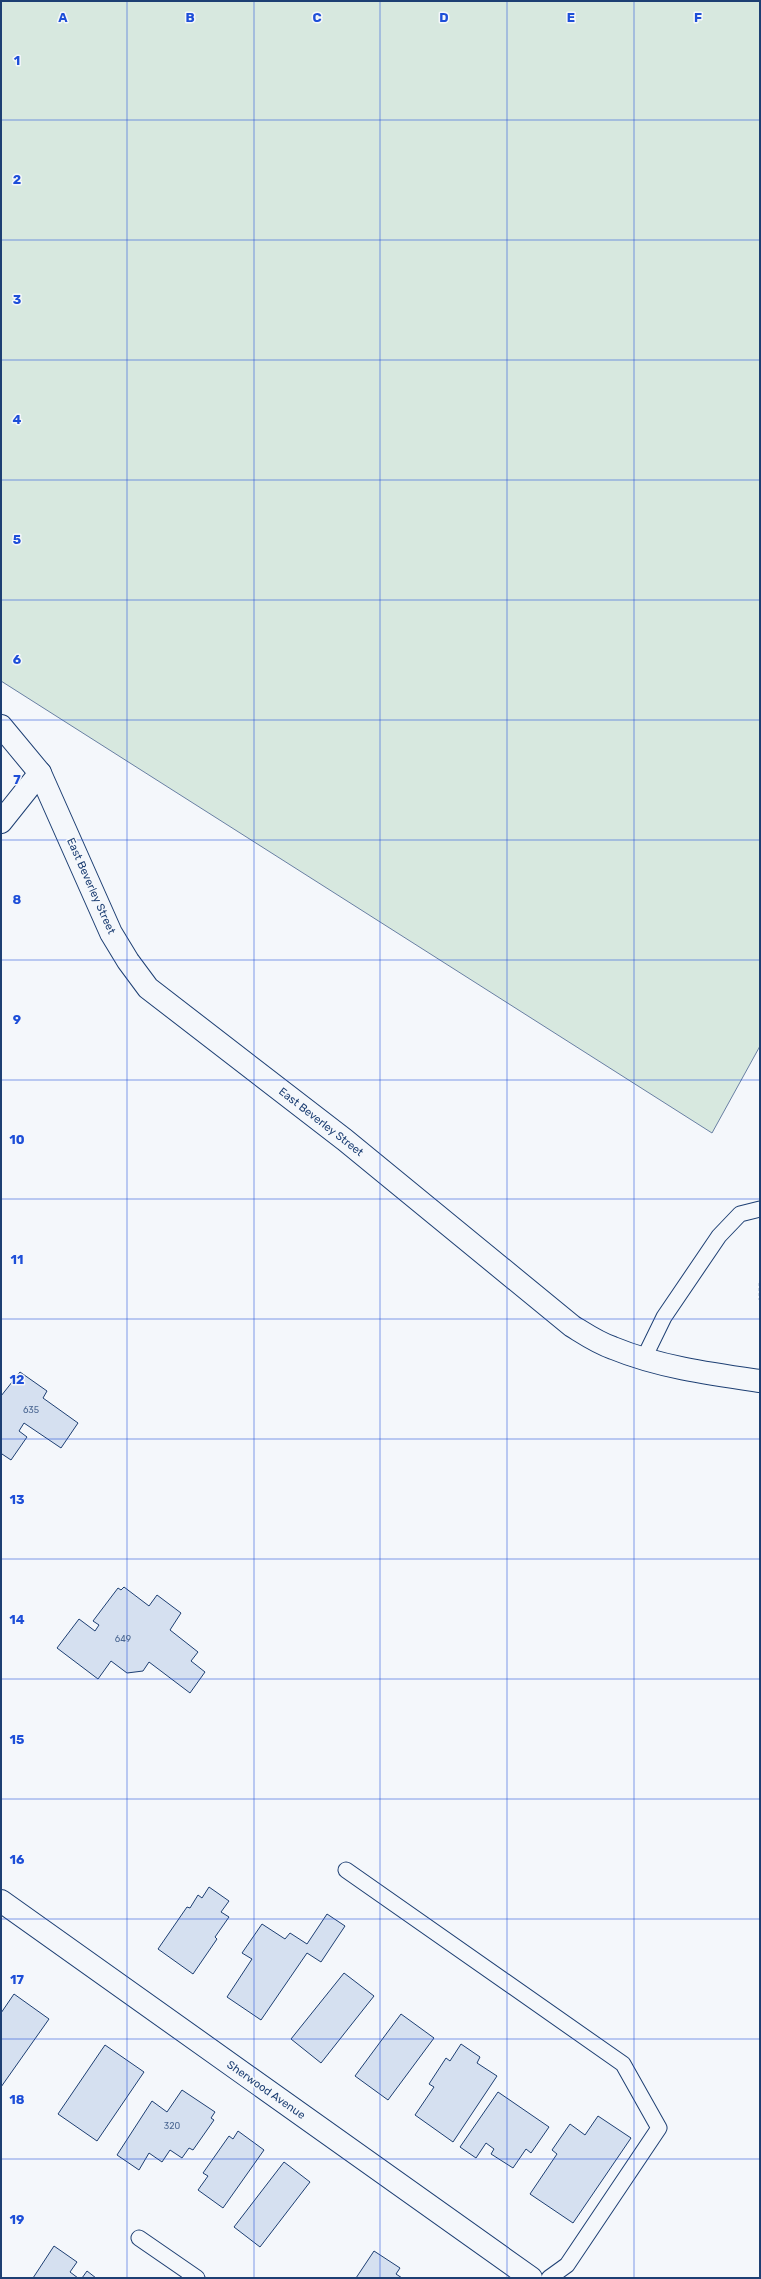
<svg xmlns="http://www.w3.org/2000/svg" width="761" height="2279" viewBox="0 0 761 2279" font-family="Rubik,sans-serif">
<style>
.green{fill:#d7e8df;stroke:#687fa3}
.building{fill:#d5e0f0;stroke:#1d3f73}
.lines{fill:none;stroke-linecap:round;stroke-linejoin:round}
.service-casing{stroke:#1d3f73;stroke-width:17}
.minor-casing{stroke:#1d3f73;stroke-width:24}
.tertiary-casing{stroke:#1d3f73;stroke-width:24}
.path{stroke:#5e769c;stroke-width:2.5;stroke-dasharray:3 2;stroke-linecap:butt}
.service{stroke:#f4f7fb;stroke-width:15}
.minor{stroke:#f4f7fb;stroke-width:22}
.tertiary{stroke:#f4f7fb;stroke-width:22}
.grid{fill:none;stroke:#1d4ed8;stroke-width:1;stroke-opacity:0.55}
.labels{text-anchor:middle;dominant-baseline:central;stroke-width:3;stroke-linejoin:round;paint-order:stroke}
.number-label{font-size:9px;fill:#4b6792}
.street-label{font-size:11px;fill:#1d3f73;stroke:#f4f7fb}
.grid-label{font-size:13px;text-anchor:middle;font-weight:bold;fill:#1d4ed8;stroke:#f4f7fb;stroke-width:3;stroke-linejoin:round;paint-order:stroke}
</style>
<rect width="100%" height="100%" fill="#f4f7fb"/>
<path class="green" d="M1 1H760V1046L712 1133 1 681Z"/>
<g class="building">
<path d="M20 1372 47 1391 43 1398 78 1423 61 1448 24 1423 19 1431 27 1437 11 1460 2 1454 1 1457V1396Z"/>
<path d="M124 1587 149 1606 157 1595 181 1613 170 1630 198 1652 191 1661 205 1672 190 1693 149 1662 143 1671 127 1673 111 1661 98 1679 57 1648 79 1619 95 1631 99 1625 93 1621 118 1588 121 1590Z"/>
<path d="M209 1887 229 1901 221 1912 229 1917 215 1937 217 1939 193 1974 158 1949 187 1907 190 1908 198 1895 202 1898Z"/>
<path d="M327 1914 345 1926 321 1962 307 1953 261 2020 227 1997 252 1959 242 1953 262 1924 285 1939 290 1933 307 1944Z"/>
<path d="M344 1973 374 1996 321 2063 291 2039Z"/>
<path d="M14 1994 49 2019 1 2087V2013Z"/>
<path d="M401 2014 434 2038 388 2100 355 2076Z"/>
<path d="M461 2044 480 2057 477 2063 497 2076 453 2142 415 2115 434 2087 429 2084 446 2058 450 2061Z"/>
<path d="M105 2045 144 2072 97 2141 58 2114Z"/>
<path d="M182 2090 215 2112 211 2118 214 2120 193 2150 189 2148 182 2158 170 2150 162 2162 149 2153 139 2170 117 2155 152 2101 167 2112Z"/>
<path d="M498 2092 549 2127 531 2153 526 2149 513 2168 491 2154 494 2149 486 2143 476 2158 460 2147Z"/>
<path d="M598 2116 631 2138 573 2223 530 2194 557 2154 552 2150 570 2124 585 2135Z"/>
<path d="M238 2131 264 2150 223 2208 198 2190 208 2176 203 2173 229 2136 233 2139Z"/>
<path d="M284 2162 310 2182 260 2247 234 2227Z"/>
<path d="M54 2246 77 2262 70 2272 78 2278H33Z"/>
<path d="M374 2251 400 2268 396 2274 402 2278H356Z"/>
<path d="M87 2271 96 2278H82Z"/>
</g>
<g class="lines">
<g class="service-casing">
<g id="service">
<path d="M644 1358 664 1317 719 1236 740 1214 760 1209"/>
<path d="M346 1870 623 2064 659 2128 567 2265 549 2278"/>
<path d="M139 2238 197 2278"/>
</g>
</g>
<g class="minor-casing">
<g id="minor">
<path d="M1 822 40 773"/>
<path d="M1 1901 531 2278"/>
</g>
</g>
<g class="tertiary-casing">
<path id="tertiary" d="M1 726 40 773 111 933 128 961 148 988 345 1140 572 1326C585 1334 598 1343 613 1348 659 1367 711 1374 760 1381"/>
</g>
<path class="path" d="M760 1283V1300"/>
<use href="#service" class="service"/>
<use href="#minor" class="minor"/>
<use href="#tertiary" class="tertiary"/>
</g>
<path class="grid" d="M127 1V2278M254 1V2278M380 1V2278M507 1V2278M634 1V2278M1 120H760M1 240H760M1 360H760M1 480H760M1 600H760M1 720H760M1 840H760M1 960H760M1 1080H760M1 1199H760M1 1319H760M1 1439H760M1 1559H760M1 1679H760M1 1799H760M1 1919H760M1 2039H760M1 2159H760"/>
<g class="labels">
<g class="number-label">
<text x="31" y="1410">635</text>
<text x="123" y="1639">649</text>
<text x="172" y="2126">320</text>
</g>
<g class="street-label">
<text transform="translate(91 886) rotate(66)">East Beverley Street</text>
<text transform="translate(321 1122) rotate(38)">East Beverley Street</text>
<text transform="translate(266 2090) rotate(35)">Sherwood Avenue</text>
</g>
</g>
<g class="grid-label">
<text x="63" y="22">A</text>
<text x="190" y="22">B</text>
<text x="317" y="22">C</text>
<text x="444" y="22">D</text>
<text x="571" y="22">E</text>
<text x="698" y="22">F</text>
<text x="17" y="65">1</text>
<text x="17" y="184">2</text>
<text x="17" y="304">3</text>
<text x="17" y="424">4</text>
<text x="17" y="544">5</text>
<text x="17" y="664">6</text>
<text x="17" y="784">7</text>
<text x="17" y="904">8</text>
<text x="17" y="1024">9</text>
<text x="17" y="1144">10</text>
<text x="17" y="1264">11</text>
<text x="17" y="1384">12</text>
<text x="17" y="1504">13</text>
<text x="17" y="1624">14</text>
<text x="17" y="1744">15</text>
<text x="17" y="1864">16</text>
<text x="17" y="1984">17</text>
<text x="17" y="2104">18</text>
<text x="17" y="2224">19</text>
</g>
<rect width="761" height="2279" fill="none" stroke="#1d3f73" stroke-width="4"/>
</svg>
